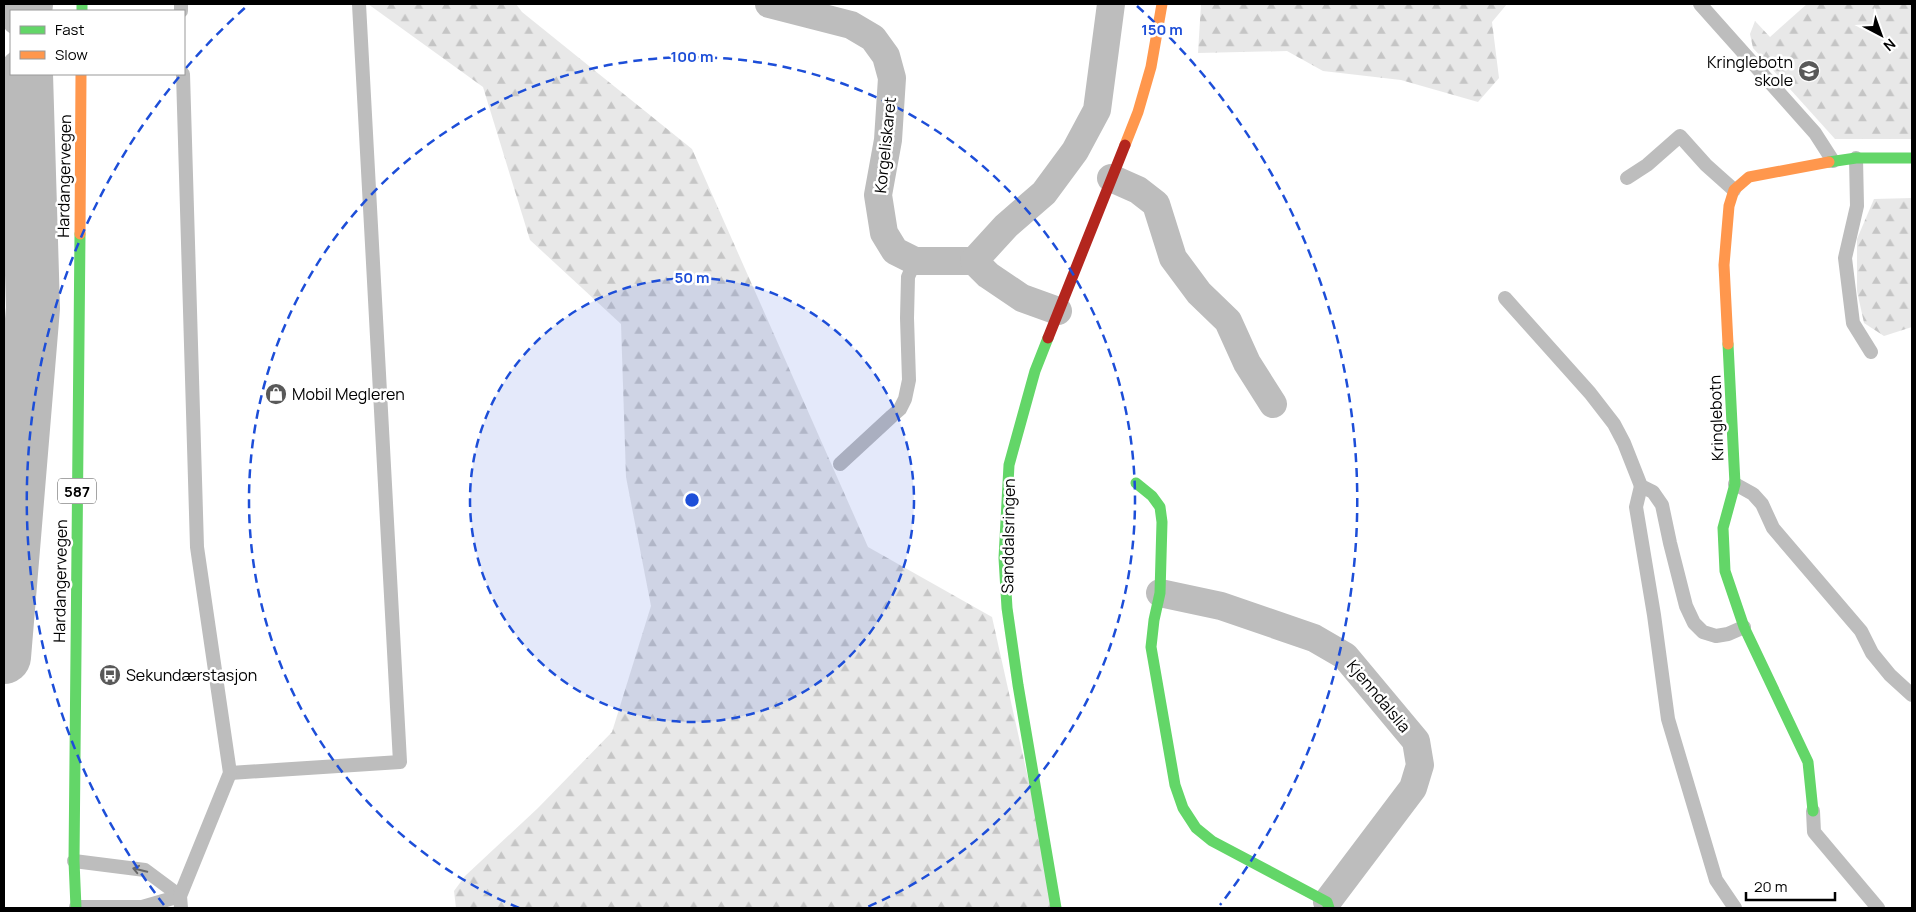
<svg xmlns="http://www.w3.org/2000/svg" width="1916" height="912" viewBox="0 0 1916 912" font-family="Manrope,sans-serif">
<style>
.forest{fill:url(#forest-firs)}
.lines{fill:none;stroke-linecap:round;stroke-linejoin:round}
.river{stroke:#bababa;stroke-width:54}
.lane{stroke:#bdbdbd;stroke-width:14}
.street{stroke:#bdbdbd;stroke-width:28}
.fast{stroke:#63d668;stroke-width:11}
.slow{stroke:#ff974d;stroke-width:11}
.jam{stroke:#b3261e;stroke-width:11}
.oneway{stroke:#686868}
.ring{fill:none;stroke:#1d4ed8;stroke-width:2.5;stroke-dasharray:9 6}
.labels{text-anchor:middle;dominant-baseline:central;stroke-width:5;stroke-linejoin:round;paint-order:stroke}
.shield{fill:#fff;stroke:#4c4c4c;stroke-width:1}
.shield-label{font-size:15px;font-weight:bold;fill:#000}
.poi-label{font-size:16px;fill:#000;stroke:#fff;text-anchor:start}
.street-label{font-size:16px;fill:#000;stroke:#fff}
.centre{fill:#1d4ed8;stroke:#fff;stroke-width:2.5}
.ring-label{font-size:15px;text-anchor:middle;font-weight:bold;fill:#1d4ed8;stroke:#fff;stroke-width:5;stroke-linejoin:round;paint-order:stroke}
</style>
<defs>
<pattern id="forest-firs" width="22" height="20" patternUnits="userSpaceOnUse" patternTransform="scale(1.25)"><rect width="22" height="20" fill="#e8e8e8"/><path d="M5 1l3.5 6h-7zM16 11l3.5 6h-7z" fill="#c5c5c5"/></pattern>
</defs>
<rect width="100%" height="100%" fill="#fff"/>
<g class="forest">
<path d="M368 4H516L522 12 692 149 868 547 992 617 1057 908H456L454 891 465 876 538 808 612 732 651 606 626 477 621 324 530 240 483 87Z"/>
<path d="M1201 4H1507L1492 22 1499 78 1478 102 1401 80 1323 71 1287 51 1198 53Z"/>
<path d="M1807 4H1912V139H1835L1753 48 1750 34 1755 21 1770 37Z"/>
<path d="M1912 198V327L1884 336 1864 323 1857 291V239L1874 199Z"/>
</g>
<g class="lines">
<g class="river">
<path d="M25 11 26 4"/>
<path d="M4 657 33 308 26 74"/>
</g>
<g class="lane">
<path d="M181 4V11"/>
<path d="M1700 4 1815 133 1833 161"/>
<path d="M1856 158 1857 206 1845 258 1853 323 1871 352"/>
<path d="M1627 178 1647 165 1680 136 1706 165 1734 190"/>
<path d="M1505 298 1590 393 1614 424 1624 443 1641 486 1653 492 1662 505 1670 543 1686 606 1694 623 1703 632 1716 636 1728 634 1744 627"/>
<path d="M840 464 892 416 900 409 905 399 909 380 907 318 908 277 915 261"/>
<path d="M1735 484 1753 494 1762 504 1773 528 1861 631 1872 653 1890 675 1912 695"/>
<path d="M1641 486 1636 507 1654 615 1668 719 1716 880 1735 908"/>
<path d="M230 773 400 762 359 4"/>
<path d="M1813 811 1814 832 1878 908"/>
<path d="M74 861 145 870 180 896"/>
<path d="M76 907H142L180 896"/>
<path d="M181 908 180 896 230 773 197 547 183 74"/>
</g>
<g class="street">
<path d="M769 4 851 25 873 38 886 56 892 78 888 140 878 195 884 233 895 251 915 261H974"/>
<path d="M1111 178 1138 190 1156 204 1173 258 1199 293 1228 321 1247 363 1273 404"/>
<path d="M1058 311 1022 298 988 275 974 261 1006 226 1044 193 1075 151 1097 110 1111 4"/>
<path d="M1160 593 1221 606 1314 638 1345 656 1416 741 1420 765 1413 788 1327 902"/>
</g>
<g class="fast">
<path d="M82 4V11"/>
<path d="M1829 162 1856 158H1912"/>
<path d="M1048 338 1035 371 1009 465 1004 558 1007 608 1018 685 1056 908"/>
<path d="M1728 344 1735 484 1723 528 1725 571 1744 627 1808 762 1813 811"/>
<path d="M1136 483 1152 496 1160 507 1162 522 1160 593 1154 620 1151 647 1175 785 1183 808 1196 828 1212 841 1327 902 1329 908"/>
<path d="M76 908 74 861 80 234"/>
</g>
<g class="slow">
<path d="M1125 145 1138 112 1151 67 1162 4"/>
<path d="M80 234 81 74"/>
<path d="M1728 344 1724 265 1729 206 1734 190 1749 177 1829 162"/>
</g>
<path class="jam" d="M1048 338 1125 145"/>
</g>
<defs><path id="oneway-shaft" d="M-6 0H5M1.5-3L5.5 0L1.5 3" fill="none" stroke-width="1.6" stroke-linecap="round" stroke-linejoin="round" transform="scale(1.25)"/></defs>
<use class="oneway" href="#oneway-shaft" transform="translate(140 870) rotate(-166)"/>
<circle cx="692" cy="500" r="222" fill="#1d4ed8" fill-opacity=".12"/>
<g class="ring">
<circle cx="692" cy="500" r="222"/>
<path d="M519 908A443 443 0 1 1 865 908"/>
<path d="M164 905A665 665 0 0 1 179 77M186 68A665 665 0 0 1 247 6M1137 6A665 665 0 0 1 1220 905"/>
</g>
<defs>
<g id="school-disc" transform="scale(1.125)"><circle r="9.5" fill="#595959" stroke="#fff"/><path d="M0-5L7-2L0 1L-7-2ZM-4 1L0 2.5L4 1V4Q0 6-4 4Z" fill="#fff"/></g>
<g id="shop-disc" transform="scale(1.125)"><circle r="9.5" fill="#595959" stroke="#fff"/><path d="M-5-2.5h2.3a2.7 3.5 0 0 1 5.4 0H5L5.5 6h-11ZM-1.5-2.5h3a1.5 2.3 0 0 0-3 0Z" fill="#fff"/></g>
<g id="bus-disc" transform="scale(1.125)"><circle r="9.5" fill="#595959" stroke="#fff"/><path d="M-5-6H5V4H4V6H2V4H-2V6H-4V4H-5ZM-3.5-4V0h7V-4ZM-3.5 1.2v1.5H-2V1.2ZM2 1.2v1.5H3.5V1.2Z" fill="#fff"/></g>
</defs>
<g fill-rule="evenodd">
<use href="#school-disc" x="1809" y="71"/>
<use href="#shop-disc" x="276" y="394"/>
<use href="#bus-disc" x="110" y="675"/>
</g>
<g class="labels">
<rect class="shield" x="58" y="478.5" width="38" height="25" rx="4"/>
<g class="shield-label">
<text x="77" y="491">587</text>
</g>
<g class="poi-label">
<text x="1793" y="62" text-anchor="end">Kringlebotn<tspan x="1793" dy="18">skole</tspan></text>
<text x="292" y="394">Mobil Megleren</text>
<text x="126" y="675">Sekundærstasjon</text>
</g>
<g class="street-label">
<text transform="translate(885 145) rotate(-84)">Korgeliskaret</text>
<text transform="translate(64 176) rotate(-89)">Hardangervegen</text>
<text transform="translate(1716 418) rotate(-92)">Kringlebotn</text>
<text transform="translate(1008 536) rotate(-89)">Sanddalsringen</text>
<text transform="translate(60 581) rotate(-89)">Hardangervegen</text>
<text transform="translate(1379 696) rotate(50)">Kjenndalslia</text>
</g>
</g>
<circle cx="692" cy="500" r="8" class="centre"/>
<g class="ring-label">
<text x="1162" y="35">150 m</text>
<text x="692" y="62">100 m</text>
<text x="692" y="283">50 m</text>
</g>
<rect width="1916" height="912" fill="none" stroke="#000000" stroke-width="10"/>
<rect x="10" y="10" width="175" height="65" fill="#ffffff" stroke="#999999"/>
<rect x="20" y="26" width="25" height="8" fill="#63d668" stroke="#999999"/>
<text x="55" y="35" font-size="15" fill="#000000">Fast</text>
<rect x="20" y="51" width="25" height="8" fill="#ff974d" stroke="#999999"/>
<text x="55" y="60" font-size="15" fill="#000000">Slow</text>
<g transform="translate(1881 35) rotate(139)" stroke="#ffffff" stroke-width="4" paint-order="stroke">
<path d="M0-4L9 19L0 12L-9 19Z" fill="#000000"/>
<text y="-8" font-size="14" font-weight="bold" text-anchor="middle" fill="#000000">N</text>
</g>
<path d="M1746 892v8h89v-8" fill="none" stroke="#000000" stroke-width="2.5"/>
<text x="1754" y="892" font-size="15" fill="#000000" stroke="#ffffff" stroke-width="4" paint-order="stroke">20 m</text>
</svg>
